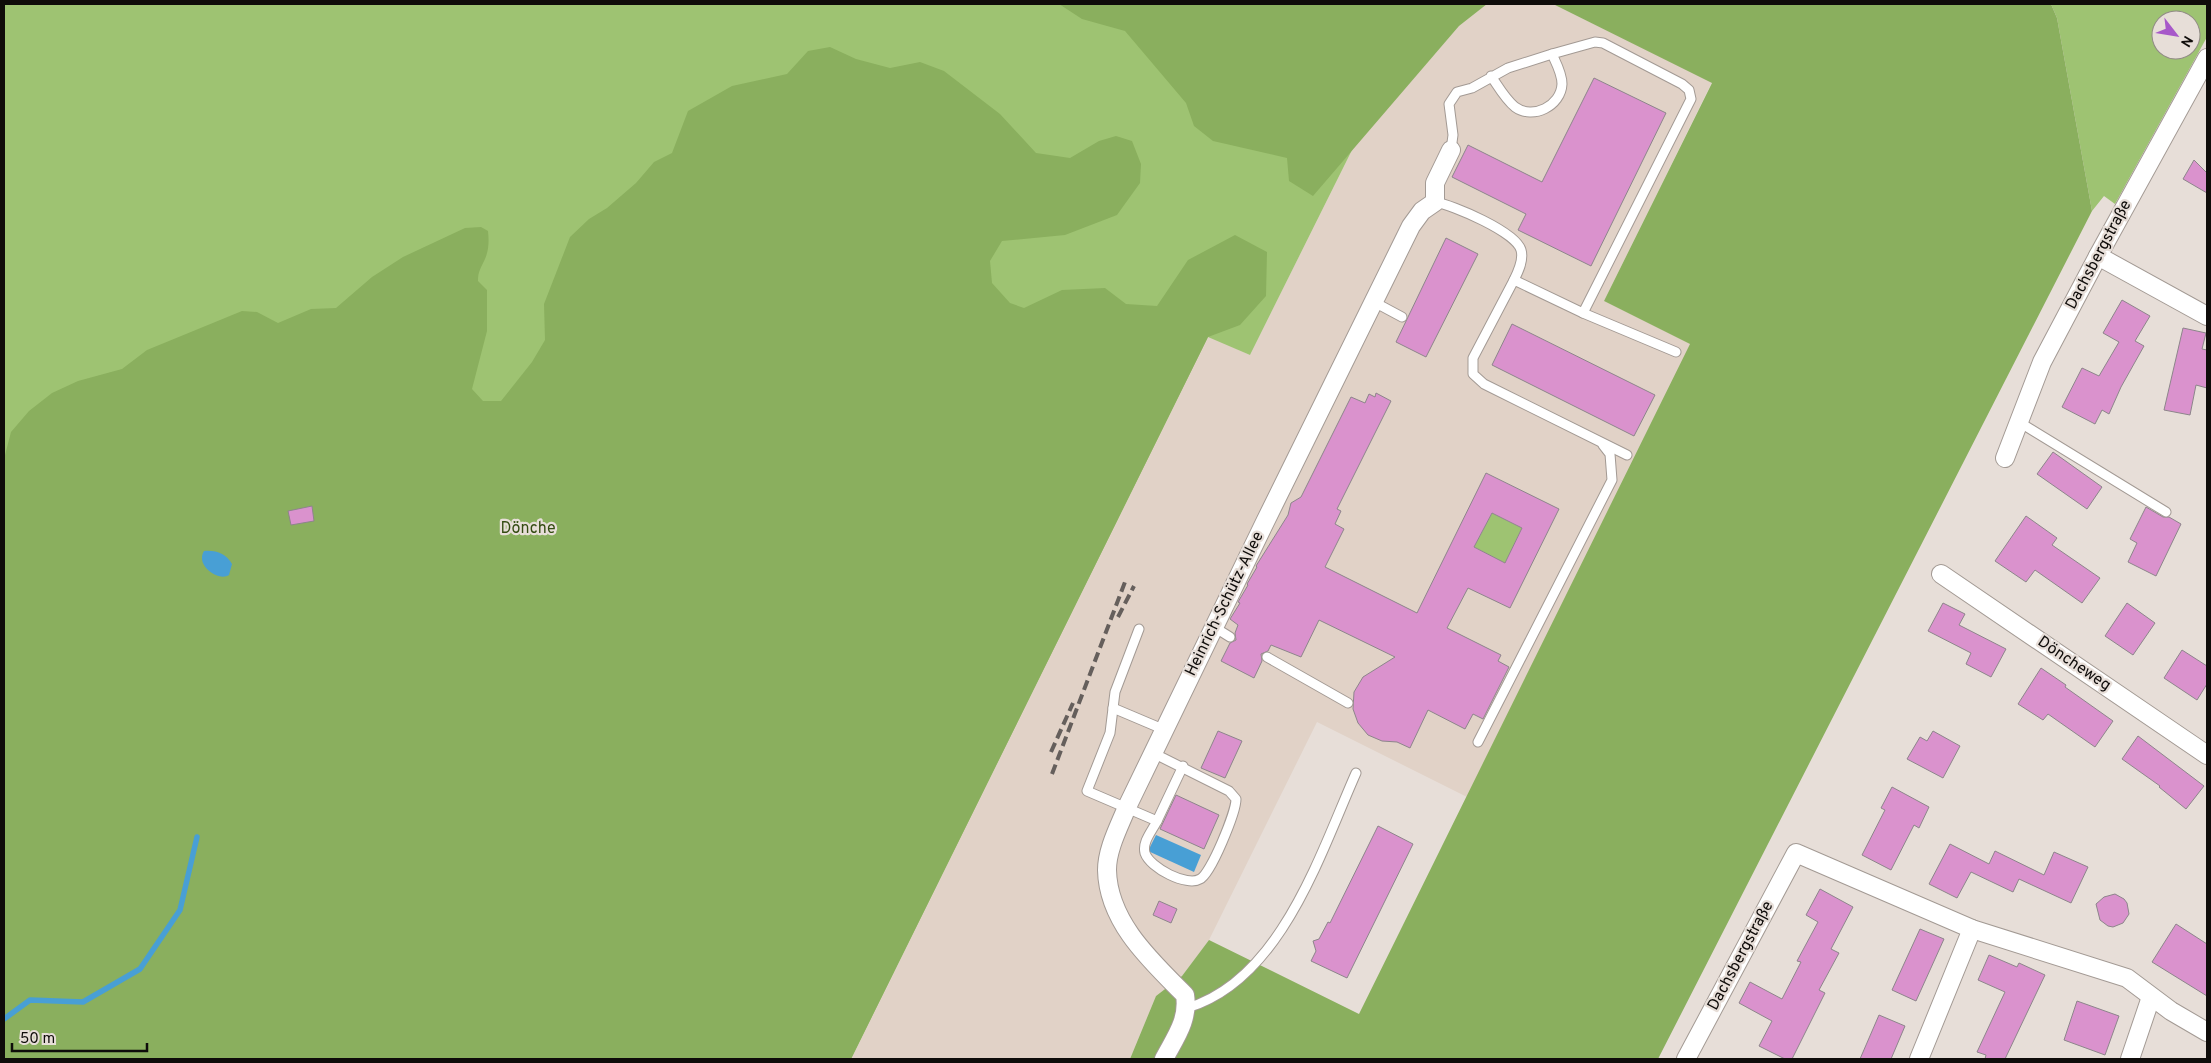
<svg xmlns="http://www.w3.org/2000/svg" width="2211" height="1063" viewBox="0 0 2211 1063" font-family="Overpass,sans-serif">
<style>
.built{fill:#e1d2c7}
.green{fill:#9ec372;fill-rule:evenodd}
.forest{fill:#8aaf5e}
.water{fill:#489fd5}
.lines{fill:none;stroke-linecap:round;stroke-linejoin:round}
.stream{stroke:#489fd5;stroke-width:5.5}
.building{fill:#da92cd;stroke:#8d858b;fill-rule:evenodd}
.lane-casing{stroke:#a39a94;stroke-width:11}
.street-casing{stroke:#a39a94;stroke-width:20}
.lane{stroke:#fff;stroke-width:9}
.street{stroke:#fff;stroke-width:18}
.rail{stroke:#655f5c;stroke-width:4;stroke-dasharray:10 5;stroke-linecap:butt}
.labels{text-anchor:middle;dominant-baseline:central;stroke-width:4.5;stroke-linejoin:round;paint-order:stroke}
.street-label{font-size:16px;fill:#0f0c0a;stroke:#e7ded8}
.park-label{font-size:16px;fill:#344c12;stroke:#e7ded8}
</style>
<rect width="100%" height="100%" fill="#e7ded8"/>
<path class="built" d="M1487 4H1553L1712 82 1604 301 1691 344 1467 797 1317 722 1209 940 1182 976 1156 996 1130 1059H851L1208 336 1250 355 1353 148 1459 26Z"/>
<g class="green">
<path d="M4 4H1317L1224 90 1353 148 1250 355 1208 337 851 1059H4Z"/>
<path d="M2051 4H2207V37L2115 204 2104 196 2092 211 2057 18ZM2161 20H2191V50H2161Z"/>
<path d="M1492 513 1522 528 1505 563 1474 547Z"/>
</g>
<g class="forest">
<path d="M1059 4H1487L1459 26 1313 196 1289 181 1287 158 1213 141 1194 126 1186 103 1125 31 1082 19Z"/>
<path d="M1553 4H2051L2057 18 2092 211 1658 1059H1130L1156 996 1182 976 1209 940 1359 1014 1690 344 1604 301 1712 83Z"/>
<path d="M830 47 856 59 890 68 920 62 944 71 1000 114 1036 153 1070 158 1099 141 1116 136 1132 141 1141 164 1140 183 1117 215 1065 235 1002 241 990 261 992 283 1010 303 1024 308 1062 290 1105 288 1126 304 1157 306 1188 260 1235 235 1267 252 1266 296 1240 325 1208 337 851 1059H4V459L11 432 29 411 52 393 78 381 122 369 147 350 242 311 257 312 278 323 311 309 336 308 372 277 403 257 465 228 481 227 488 231C489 240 489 250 485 259 481 268 478 271 478 281L487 290V331L472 389 483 401H501L532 362 545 340 544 304 570 237 589 219 607 208 636 183 654 162 672 153 688 111 732 86 787 74 808 51Z"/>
</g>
<g class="water">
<path d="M204 551C217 550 226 554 232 564L229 575C218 582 195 565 204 551Z"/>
<path d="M1156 835 1201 855 1194 872 1148 851Z"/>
</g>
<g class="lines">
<path class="stream" d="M4 1019 30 1000 83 1002 140 969 180 910 197 837"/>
</g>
<g class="building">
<path d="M1594 78 1666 113 1591 266 1518 230 1526 214 1452 177 1468 145 1542 182Z"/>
<path d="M2194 160 2207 173V193L2183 179Z"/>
<path d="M1446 238 1478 254 1426 357 1396 342Z"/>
<path d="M2122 300 2150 316 2135 341 2144 346 2121 387 2109 414 2102 410 2095 424 2062 407 2082 368 2099 376 2119 342 2103 333Z"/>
<path d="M1512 324 1655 395 1634 436 1492 365Z"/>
<path d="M2183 328 2206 333 2202 349 2207 350V388L2196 385 2190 415 2164 410Z"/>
<path d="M1376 393 1391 401 1337 509 1341 511 1335 524 1344 529 1325 567 1417 613 1486 473 1559 509 1510 608 1468 588 1447 628 1501 655 1498 661 1509 667 1483 719 1473 714 1465 729 1428 710 1410 748 1397 742 1382 741 1368 735 1358 723 1353 709 1354 692 1363 677 1395 657 1319 620 1301 657 1271 645 1268 651 1261 654 1262 661 1254 678 1221 661 1230 643 1236 640 1235 633 1238 625 1230 619 1240 603 1238 602 1248 585 1247 584 1257 567 1256 566 1288 515 1291 503 1301 497 1351 397 1365 403 1369 394 1375 397ZM1492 513 1522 528 1505 563 1474 547Z"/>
<path d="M2053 452 2102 487 2087 509 2037 474Z"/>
<path d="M312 506 314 521 291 525 288 511Z"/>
<path d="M2146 507 2163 517H2169L2181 524 2156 576 2128 562 2137 543 2130 539Z"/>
<path d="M2026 516 2057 538 2052 545 2100 578 2082 603 2035 570 2026 582 1995 561Z"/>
<path d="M1943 603 1965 614 1959 625 2006 649 1991 677 1966 664 1971 653 1928 631Z"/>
<path d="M2127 603 2155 623 2133 655 2105 636Z"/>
<path d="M2182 650 2207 666V684L2197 700 2164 678Z"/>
<path d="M2041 668 2066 685 2065 687 2113 721 2095 747 2048 714 2043 720 2018 704Z"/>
<path d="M1218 731 1242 741 1225 778 1201 768Z"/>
<path d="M1933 731 1960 746 1943 778 1907 759 1920 737 1927 741Z"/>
<path d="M2138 736 2204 786 2186 809 2159 787 2160 786 2122 759Z"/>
<path d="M1892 787 1929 807 1919 828 1914 825 1891 870 1862 855 1885 810 1881 808Z"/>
<path d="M1176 795 1219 815 1204 849 1160 829Z"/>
<path d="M1378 826 1413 844 1347 978 1311 961 1316 951 1313 941 1319 939 1328 922 1330 923Z"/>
<path d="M1950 844 1989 864 1995 851 2044 875 2054 852 2088 867 2071 903 2019 879 2013 892 1971 872 1957 898 1929 884Z"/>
<path d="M1820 889 1853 907 1831 949 1839 953 1819 990 1825 993 1792 1059H1785L1759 1046 1772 1021 1739 1003 1750 982 1782 999 1801 962 1797 961 1818 922 1806 915Z"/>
<path d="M2115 894 2124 899 2127 903 2129 914 2123 923 2113 927 2108 926 2100 920 2096 904 2104 897Z"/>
<path d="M1159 901 1177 909 1171 923 1153 915Z"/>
<path d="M2176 924 2207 944V996L2152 962Z"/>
<path d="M1920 929 1944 939 1916 1001 1892 990Z"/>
<path d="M1989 955 2017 967 2019 963 2045 975 2005 1059H1985L1986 1055 1977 1052 2005 992 1978 980Z"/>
<path d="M2077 1001 2119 1016 2105 1055 2064 1040Z"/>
<path d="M1879 1015 1905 1026 1891 1059H1860Z"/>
</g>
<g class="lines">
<g class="lane-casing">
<g id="lane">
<path d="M1552 54 1595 42 1603 43 1682 84 1689 90 1691 99 1583 313"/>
<path d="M1451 150 1453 135 1449 104 1457 92 1472 88 1508 68 1552 54C1556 63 1562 73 1562 84 1561 106 1533 120 1515 107 1505 99 1498 86 1491 76"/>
<path d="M1435 202C1453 205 1516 232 1521 250 1524 260 1518 272 1514 280"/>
<path d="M1374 302 1402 317"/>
<path d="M2019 422 2166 512"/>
<path d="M1627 455 1484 384 1473 374V358L1514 280 1583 313 1676 352"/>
<path d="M1214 627 1230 637"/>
<path d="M1139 629 1115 692 1110 733 1087 791 1157 821C1152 831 1142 842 1145 853 1150 868 1187 887 1200 879 1211 874 1236 812 1236 799L1229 791 1153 753"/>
<path d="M1267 657 1348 703"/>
<path d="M1113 708 1165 730"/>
<path d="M1478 742 1612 480 1610 454 1603 445"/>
<path d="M1157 821 1183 766"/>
<path d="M1187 1008C1281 980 1320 854 1356 773"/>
</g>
</g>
<g class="street-casing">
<g id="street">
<path d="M2098 256 2207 316"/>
<path d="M2005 458 2042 362 2098 256 2207 58"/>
<path d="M1941 574 2207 755"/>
<path d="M1164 1059C1175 1038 1189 1020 1185 995 1151 961 1108 922 1107 870 1107 849 1119 827 1127 807L1265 522 1411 226 1422 211 1435 202V183L1451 150"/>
<path d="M1686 1059 1796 853 1972 929 2127 978 2171 1011 2207 1032"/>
<path d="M1919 1059 1972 929"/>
<path d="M2130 1059 2151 997"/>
</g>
</g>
<use href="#lane" class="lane"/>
<use href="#street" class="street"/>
<g class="rail">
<path d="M1118 617 1134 586"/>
<path d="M1051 752 1073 703"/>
<path d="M1052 774 1125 582"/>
</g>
</g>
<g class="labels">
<g class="street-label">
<text transform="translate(2099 255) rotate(-62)">Dachsbergstraße</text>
<text transform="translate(1225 604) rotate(-64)">Heinrich-Schütz-Allee</text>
<text transform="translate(2074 664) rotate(34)">Döncheweg</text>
<text transform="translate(1741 956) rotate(-62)">Dachsbergstraße</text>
</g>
<g class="park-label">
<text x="528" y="529">Dönche</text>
</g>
</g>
<rect width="2211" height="1063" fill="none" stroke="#0f0c0a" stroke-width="10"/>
<g transform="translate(2176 35) rotate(121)"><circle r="24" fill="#e7ded8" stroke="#918a86"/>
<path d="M0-4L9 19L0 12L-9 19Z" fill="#a758c9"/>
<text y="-8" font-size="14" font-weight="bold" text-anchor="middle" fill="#0f0c0a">N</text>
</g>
<path d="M12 1043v8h135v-8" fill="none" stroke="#0f0c0a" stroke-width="2.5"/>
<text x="20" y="1043" font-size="15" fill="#0f0c0a" stroke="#e7ded8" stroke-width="4" paint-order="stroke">50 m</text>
</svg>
